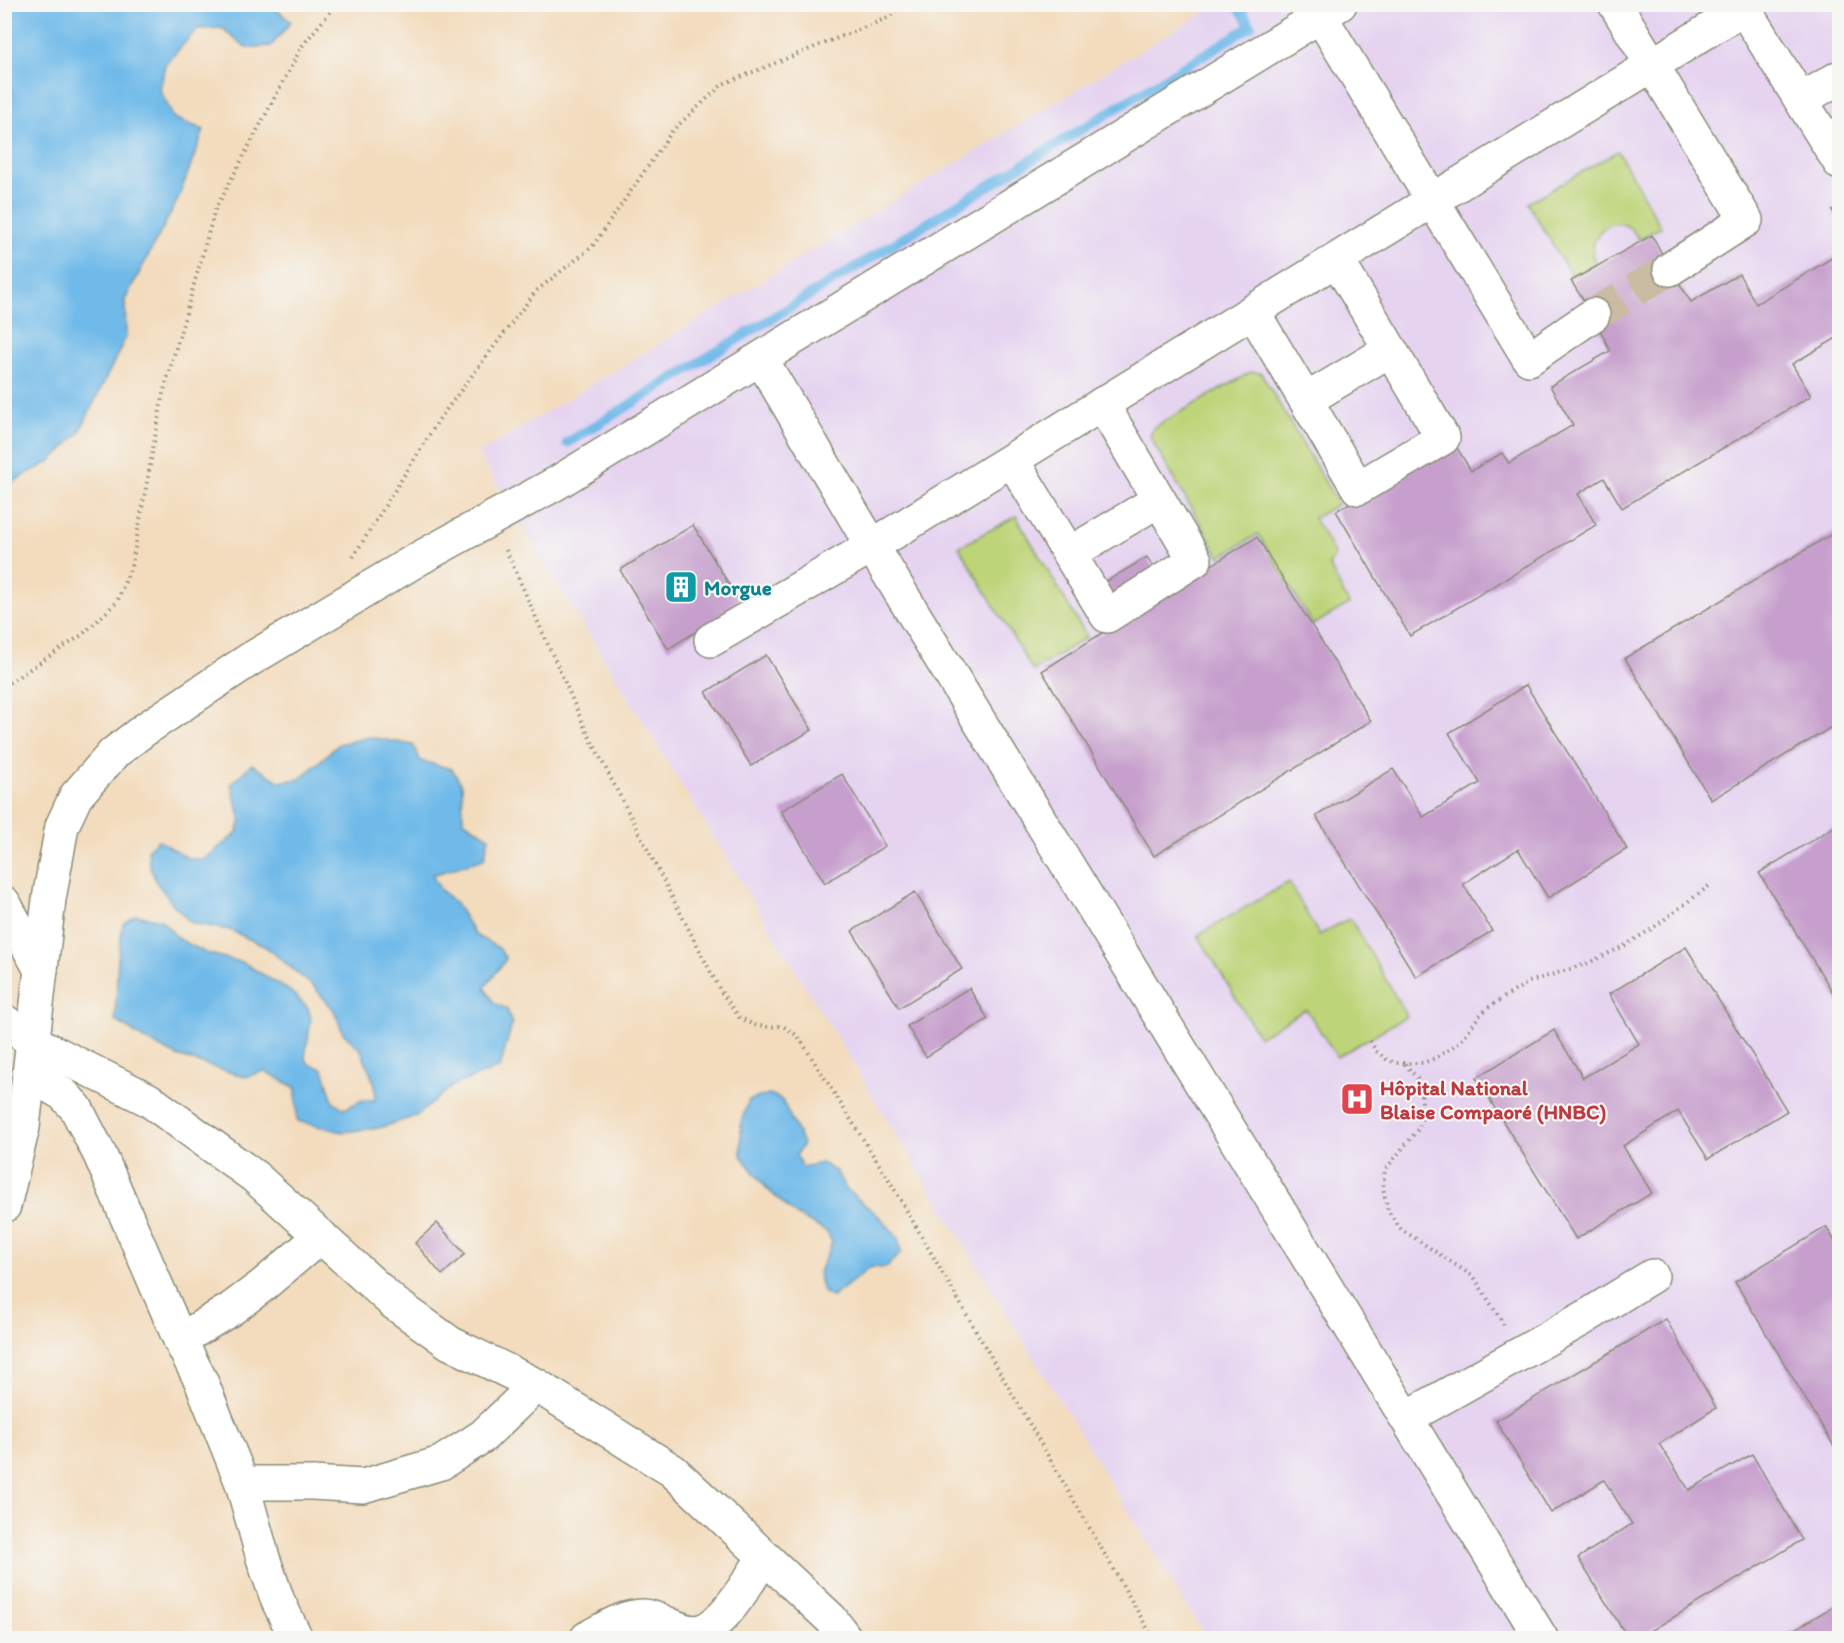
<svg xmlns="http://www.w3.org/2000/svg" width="1844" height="1643" viewBox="0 0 1844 1643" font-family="Itim,sans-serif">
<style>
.built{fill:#e5d3f0}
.green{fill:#bed479;stroke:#6e8856;stroke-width:1.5}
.water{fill:#70bae9;stroke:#487c8e;stroke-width:1.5}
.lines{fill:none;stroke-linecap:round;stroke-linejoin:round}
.stream{stroke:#70bae9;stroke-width:10}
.building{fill:#c69fcc}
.minor-tunnel{stroke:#c9bca2;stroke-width:33;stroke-dasharray:33 16;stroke-linecap:butt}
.minor-casing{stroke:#898c78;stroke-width:36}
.path{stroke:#898c78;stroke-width:4;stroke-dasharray:1.5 4.5;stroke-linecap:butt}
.minor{stroke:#fff;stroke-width:33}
.labels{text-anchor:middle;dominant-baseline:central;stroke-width:4.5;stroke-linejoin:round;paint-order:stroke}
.culture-label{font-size:21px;font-weight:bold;fill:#0d838f;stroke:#f6f6f2;text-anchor:start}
.health-label{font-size:21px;font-weight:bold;fill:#be3a42;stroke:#f6f6f2;text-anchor:start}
</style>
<rect width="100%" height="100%" fill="#f6f6f2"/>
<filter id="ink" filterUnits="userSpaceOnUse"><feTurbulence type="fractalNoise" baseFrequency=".0167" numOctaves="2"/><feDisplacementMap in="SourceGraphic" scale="12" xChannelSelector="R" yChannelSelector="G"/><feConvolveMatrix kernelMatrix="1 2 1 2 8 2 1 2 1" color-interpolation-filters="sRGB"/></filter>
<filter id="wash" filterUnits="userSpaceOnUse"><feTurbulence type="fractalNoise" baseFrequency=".008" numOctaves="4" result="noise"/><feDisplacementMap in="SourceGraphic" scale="24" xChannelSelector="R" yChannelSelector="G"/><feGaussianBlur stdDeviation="1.35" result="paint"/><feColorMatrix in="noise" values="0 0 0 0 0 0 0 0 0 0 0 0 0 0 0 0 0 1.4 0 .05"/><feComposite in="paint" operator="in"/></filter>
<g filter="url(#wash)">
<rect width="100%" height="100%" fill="#f3dcbd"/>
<path class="built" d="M1216 5H1839V1638H1206L478 454Z"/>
<g class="green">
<path d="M1618 151 1661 227 1639 239C1636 236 1633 230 1630 228 1608 212 1585 241 1595 263L1572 277 1528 203Z"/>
<path d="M1251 372 1261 373 1338 504 1314 518 1335 555 1329 565 1349 604 1313 625 1258 534 1220 557 1150 437 1154 427Z"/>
<path d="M1016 516 1087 637 1033 671 959 547Z"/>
<path d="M1289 882 1319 935 1350 918 1407 1016 1337 1057 1306 1009 1259 1037 1198 935Z"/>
</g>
<g class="water">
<path d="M5 4 271 5 291 22 271 46 247 48 222 28 197 29 165 65 160 90 174 118 204 130 178 199 125 300 126 337 79 433 51 461 5 486Z"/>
<path d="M369 737 413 745 421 761 452 769 462 785 463 820 489 837 484 859 432 875 440 889 457 905 475 935 499 948 506 959 485 987 494 1003 507 1009 512 1024 500 1068 454 1085 416 1116 379 1128 343 1132 297 1121 296 1088 265 1071 245 1077 177 1056 144 1039 115 1020 118 958 123 924 136 915 161 920 179 939 206 953 244 963 290 991 308 1008 311 1019 305 1057 309 1064 323 1069 333 1101 344 1109 363 1100H375V1085L361 1050 343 1033 334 1010 314 987 266 947 230 930 191 923 173 904 156 882 149 863 148 849 158 840 188 858 203 860 237 833 241 820 231 784 252 764 280 782 300 779 339 744Z"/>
<path d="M770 1094 782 1100 803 1144 796 1155 802 1167 822 1163 837 1172 845 1188 881 1218 898 1238 901 1253 885 1268 871 1267 832 1297 823 1292 818 1274 832 1243 827 1232 796 1215 767 1189 741 1156V1122L749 1100Z"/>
</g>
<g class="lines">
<path class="stream" d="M567 443 1251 26 1237 4"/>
</g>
<g id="blocks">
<g class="building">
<path d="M1840 206V222L1832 210Z"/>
<path d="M1652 235 1670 269 1691 302 1739 274 1756 304 1840 253V336L1792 364 1811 396 1622 508 1604 478 1578 494 1596 525 1410 636 1336 511 1453 441 1471 471 1502 453 1509 463 1573 425 1550 386 1610 351 1593 315 1571 281Z"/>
<path d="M693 525 741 604 668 649 620 570Z"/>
<path d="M1840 529V722L1711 800 1625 658Z"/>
<path d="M1257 537 1371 721 1154 856 1042 671 1126 618 1105 582 1147 557 1168 592Z"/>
<path d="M766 655 812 730 751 766 706 692Z"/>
<path d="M1526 685 1627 849 1548 898 1518 849 1463 884 1492 931 1416 977 1316 816 1393 769 1423 817 1480 783 1449 733Z"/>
<path d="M842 774 885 846 825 883 781 811Z"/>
<path d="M1840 823V1004L1759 873Z"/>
<path d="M915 892 962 969 899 1008 852 931Z"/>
<path d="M1686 947 1787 1111 1708 1159 1678 1111 1623 1146 1652 1193 1576 1239 1476 1078 1554 1030 1583 1078 1639 1044 1609 994Z"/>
<path d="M969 988 988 1019 926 1057 907 1026Z"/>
<path d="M437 1223 465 1254 442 1275 415 1243Z"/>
<path d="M1826 1227 1840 1249V1456L1735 1282Z"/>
<path d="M1666 1319 1716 1408 1659 1444 1689 1490 1752 1454 1802 1540 1639 1638H1628L1578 1558 1632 1524 1604 1480 1551 1513 1496 1421Z"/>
<path d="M1840 1602V1638H1781Z"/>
</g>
</g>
</g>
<g filter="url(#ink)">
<use href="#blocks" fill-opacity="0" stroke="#898c78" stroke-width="1.5"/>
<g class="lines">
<path class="minor-tunnel" d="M1593 315 1670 269"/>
<g class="minor-casing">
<g id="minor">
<path d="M1313 4 1529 359 1593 315"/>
<path d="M1615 4 1746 220 1670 269"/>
<path d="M1744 9 1840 163"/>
<path d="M1801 100 1840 77"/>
<path d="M1253 312 1358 488 1443 438 1337 260"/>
<path d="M761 359 872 546 1541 1638"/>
<path d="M1306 400 1390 350"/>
<path d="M1012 460 1107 616 1195 560 1102 404"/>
<path d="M1069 554 1159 500"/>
<path d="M711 640 872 546 1751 4"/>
<path d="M4 903 41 970"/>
<path d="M4 1021 32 1041 149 1100 255 1177 394 1303 450 1343 536 1385 673 1471 831 1619 845 1638"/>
<path d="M29 1074 63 1094 76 1108 100 1155 180 1340 201 1381 242 1483 263 1558 278 1601 296 1638"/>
<path d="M4 1206 23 1127 49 899 62 826 76 796 114 753 144 730 249 660 418 559 555 484 1340 4"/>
<path d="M180 1340 231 1309 262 1286 321 1236"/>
<path d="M1406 1418 1584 1318 1652 1276"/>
<path d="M242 1483H312L363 1486 441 1463 483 1436 536 1385"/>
<path d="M587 1638C604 1629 623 1616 643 1616 663 1617 681 1636 701 1631 724 1625 751 1577 764 1557"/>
</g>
</g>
<g class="path">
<path d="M506 550 585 728 720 990 739 1017 754 1025 768 1027 783 1026 798 1036 892 1185 1153 1638"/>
<path d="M353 557 440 418 536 291 592 247 673 130 723 84 890 17 900 4"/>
<path d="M4 686 82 635 117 602 132 564 163 394 215 210 302 46 337 4"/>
<path d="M1370 1041 1376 1051 1386 1059 1396 1063H1423L1436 1058 1461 1041 1479 1016 1489 1007 1529 982 1586 964 1624 946 1653 928 1709 886"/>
<path d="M1405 1064 1417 1078 1421 1091 1423 1113 1419 1128 1385 1170 1383 1188 1388 1211 1401 1229 1474 1277 1504 1325"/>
</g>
<use href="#minor" class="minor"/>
</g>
</g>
<defs>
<g id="building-square" transform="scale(1.725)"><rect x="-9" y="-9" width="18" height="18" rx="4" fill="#0f9aa8" stroke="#f6f6f2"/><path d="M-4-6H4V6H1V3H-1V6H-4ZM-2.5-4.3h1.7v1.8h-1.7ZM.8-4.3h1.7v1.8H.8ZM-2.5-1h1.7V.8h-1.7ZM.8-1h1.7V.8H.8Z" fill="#fff"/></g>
<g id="hospital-square" transform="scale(1.725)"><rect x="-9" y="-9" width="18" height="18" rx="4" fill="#e0444e" stroke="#f6f6f2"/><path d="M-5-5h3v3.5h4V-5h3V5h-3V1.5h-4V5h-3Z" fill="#fff"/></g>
</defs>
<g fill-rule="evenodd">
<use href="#building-square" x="681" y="587"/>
<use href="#hospital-square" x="1357" y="1099"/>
</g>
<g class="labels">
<g class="culture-label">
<text x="704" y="587">Morgue</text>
</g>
<g class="health-label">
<text x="1380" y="1087">Hôpital National<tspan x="1380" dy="24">Blaise Compaoré (HNBC)</tspan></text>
</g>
</g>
<rect width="1844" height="1643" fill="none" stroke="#f6f6f2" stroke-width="24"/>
</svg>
